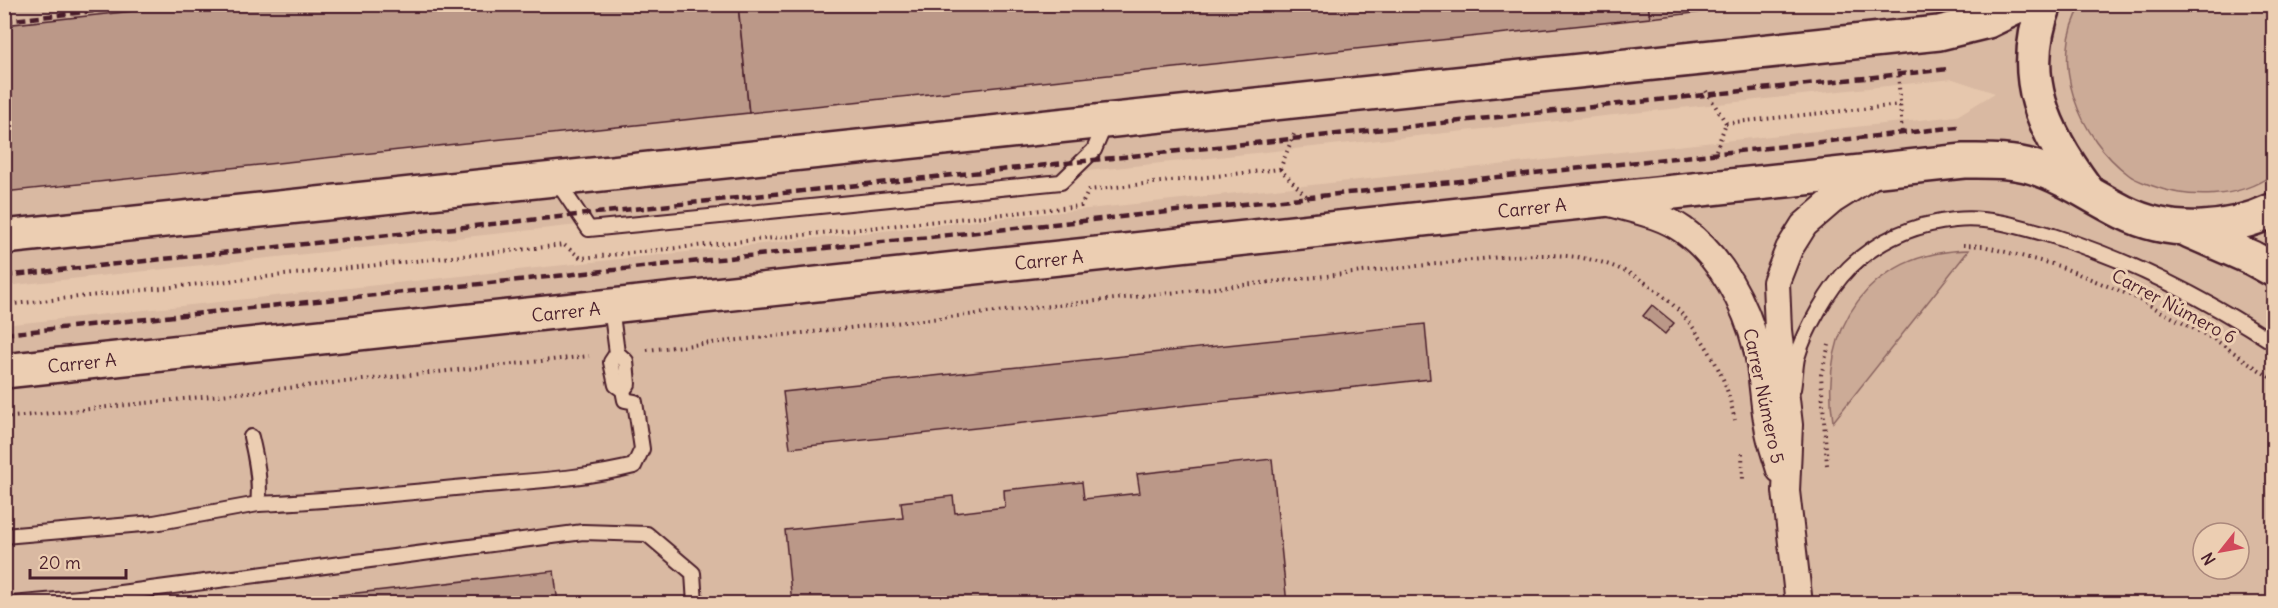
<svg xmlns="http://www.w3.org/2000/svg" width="2278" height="608" viewBox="0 0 2278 608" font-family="Delius,sans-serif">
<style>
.built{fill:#d9b9a2;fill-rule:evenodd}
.green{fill:#ccab97;stroke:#8b6561;stroke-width:1.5}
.building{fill:#bb9888;stroke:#4a1f2b;stroke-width:1.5}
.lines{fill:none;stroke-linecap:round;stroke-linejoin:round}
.lane-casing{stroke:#4a1f2b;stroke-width:18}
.street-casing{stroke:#4a1f2b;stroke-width:30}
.secondary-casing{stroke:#4a1f2b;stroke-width:38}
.path{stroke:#4a1f2b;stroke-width:4;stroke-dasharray:1.5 4.5;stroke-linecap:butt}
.lane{stroke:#ecceb2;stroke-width:14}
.street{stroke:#ecceb2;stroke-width:26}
.secondary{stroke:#ecceb2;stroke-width:33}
.rail{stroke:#4a1f2b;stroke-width:4.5;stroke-dasharray:9 4.5;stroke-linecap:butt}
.labels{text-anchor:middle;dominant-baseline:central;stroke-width:6;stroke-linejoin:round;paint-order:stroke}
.street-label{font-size:18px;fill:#4a1f2b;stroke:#ecceb2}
</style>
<rect width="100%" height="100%" fill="#e6c7ad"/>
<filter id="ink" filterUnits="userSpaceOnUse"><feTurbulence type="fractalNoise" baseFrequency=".0167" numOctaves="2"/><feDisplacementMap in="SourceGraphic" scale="12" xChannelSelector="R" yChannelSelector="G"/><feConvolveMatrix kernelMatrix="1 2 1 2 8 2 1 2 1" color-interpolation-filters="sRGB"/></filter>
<g filter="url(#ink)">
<path class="built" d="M5 5H2273V603H5L4 325 1957 116 1995 93 1953 79 5 286ZM2203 533H2239V569H2203Z"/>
<g class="green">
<path d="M2082 5H2273V174C2239 199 2189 200 2150 185 2143 182 2135 180 2129 175 2080 139 2047 62 2082 5Z"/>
<path d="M1969 250 1833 422C1819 327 1868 252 1969 250Z"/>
</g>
<g class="building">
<path d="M199 4H738L749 113 4 192V25Z"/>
<path d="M738 4H1648L1650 18 749 113Z"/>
<path d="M1648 4H1775L1650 18Z"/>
<path d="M1652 305 1674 323 1665 334 1643 316Z"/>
<path d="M1425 324 1430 379 790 448 783 392Z"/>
<path d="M1272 459 1287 604H792L785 530 903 518 901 502 953 496 955 513 1005 507 1004 490 1082 482 1084 499 1140 493 1137 474Z"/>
<path d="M554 571 558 604H260L330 596Z"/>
</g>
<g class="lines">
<g class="lane-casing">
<g id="lane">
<path d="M556 180 589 229 1061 182 1094 150 1106 122"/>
<path d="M611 307 617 353 626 361 628 384 623 390"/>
<path d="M1793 389C1795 379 1795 367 1797 358 1805 330 1829 288 1849 268 1878 240 1915 224 1955 220 1987 216 2022 227 2053 236 2131 261 2205 298 2274 343"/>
<path d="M258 504C331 501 403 493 476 486 529 481 583 479 634 466L642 449 635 402 625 400 623 390 616 385 611 362 617 353"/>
<path d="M4 536 154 523 258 504C261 482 256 458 251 437"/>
<path d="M12 604 90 597 583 532 647 534 693 573 695 604"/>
</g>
</g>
<g class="street-casing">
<g id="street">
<path d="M1610 203C1635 210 1662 215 1683 230 1721 257 1746 304 1757 349 1763 374 1763 400 1768 426 1770 441 1776 456 1780 470"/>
<path d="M1799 604 1786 491 1789 425 1778 330 1776 282 1789 249 1804 225 1833 200 1877 172"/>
</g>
</g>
<g class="secondary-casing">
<g id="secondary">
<path d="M2045 4C2017 76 2044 132 2086 189"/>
<path d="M2190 231 2252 258 2274 270"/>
<path d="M4 237 1939 33 1988 21 2023 4"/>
<path d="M4 371 1964 161C1986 161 2011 160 2033 167 2065 177 2093 197 2123 212 2171 236 2226 232 2274 210"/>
</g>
</g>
<g class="path">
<path d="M1898 70 1902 135"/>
<path d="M1706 91 1726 123"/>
<path d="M1726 123 1900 105"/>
<path d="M1714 156 1726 123"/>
<path d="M1280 169 1294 134"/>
<path d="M1280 169 1309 199"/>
<path d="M1963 245 1983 246 2059 266 2132 296 2217 341 2274 380"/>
<path d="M4 305 564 245 581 258 1081 206 1089 190 1280 169"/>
<path d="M647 350 1500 257C1529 255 1559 253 1588 259 1653 272 1701 324 1725 384 1729 395 1732 408 1735 420"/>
<path d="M4 418 589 356"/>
<path d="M1742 453 1743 479"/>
<path d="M1827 465 1821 375 1829 345"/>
</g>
<use href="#lane" class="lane"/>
<use href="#street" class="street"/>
<use href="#secondary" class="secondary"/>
<g class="rail">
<path d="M4 21 155 4"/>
<path d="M4 276 1949 69"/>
<path d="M4 334C655 265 1307 199 1958 127"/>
</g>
</g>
</g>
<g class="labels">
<g class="street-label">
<text transform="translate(1532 208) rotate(-6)">Carrer A</text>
<text transform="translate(1049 260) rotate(-6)">Carrer A</text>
<text transform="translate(2174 306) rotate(28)">Carrer Número 6</text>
<text transform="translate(566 312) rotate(-6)">Carrer A</text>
<text transform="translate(82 363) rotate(-6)">Carrer A</text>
<text transform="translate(1764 396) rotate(78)">Carrer Número 5</text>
</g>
</g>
<rect width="2278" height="608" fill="none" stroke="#ecceb2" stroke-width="24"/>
<rect x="12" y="12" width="2254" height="584" fill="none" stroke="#4a1f2b" stroke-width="2" filter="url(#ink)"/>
<g transform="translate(2221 551) rotate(239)"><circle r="28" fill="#ecceb2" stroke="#ab887c" stroke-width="1.5"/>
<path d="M0-4.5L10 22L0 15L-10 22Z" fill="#d1495b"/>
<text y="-9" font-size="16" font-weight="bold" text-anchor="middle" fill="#4a1f2b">N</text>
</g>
<path d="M30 569v9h96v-9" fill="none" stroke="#4a1f2b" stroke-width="3"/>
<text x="39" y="569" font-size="18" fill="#4a1f2b" stroke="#ecceb2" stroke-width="4.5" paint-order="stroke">20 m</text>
</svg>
